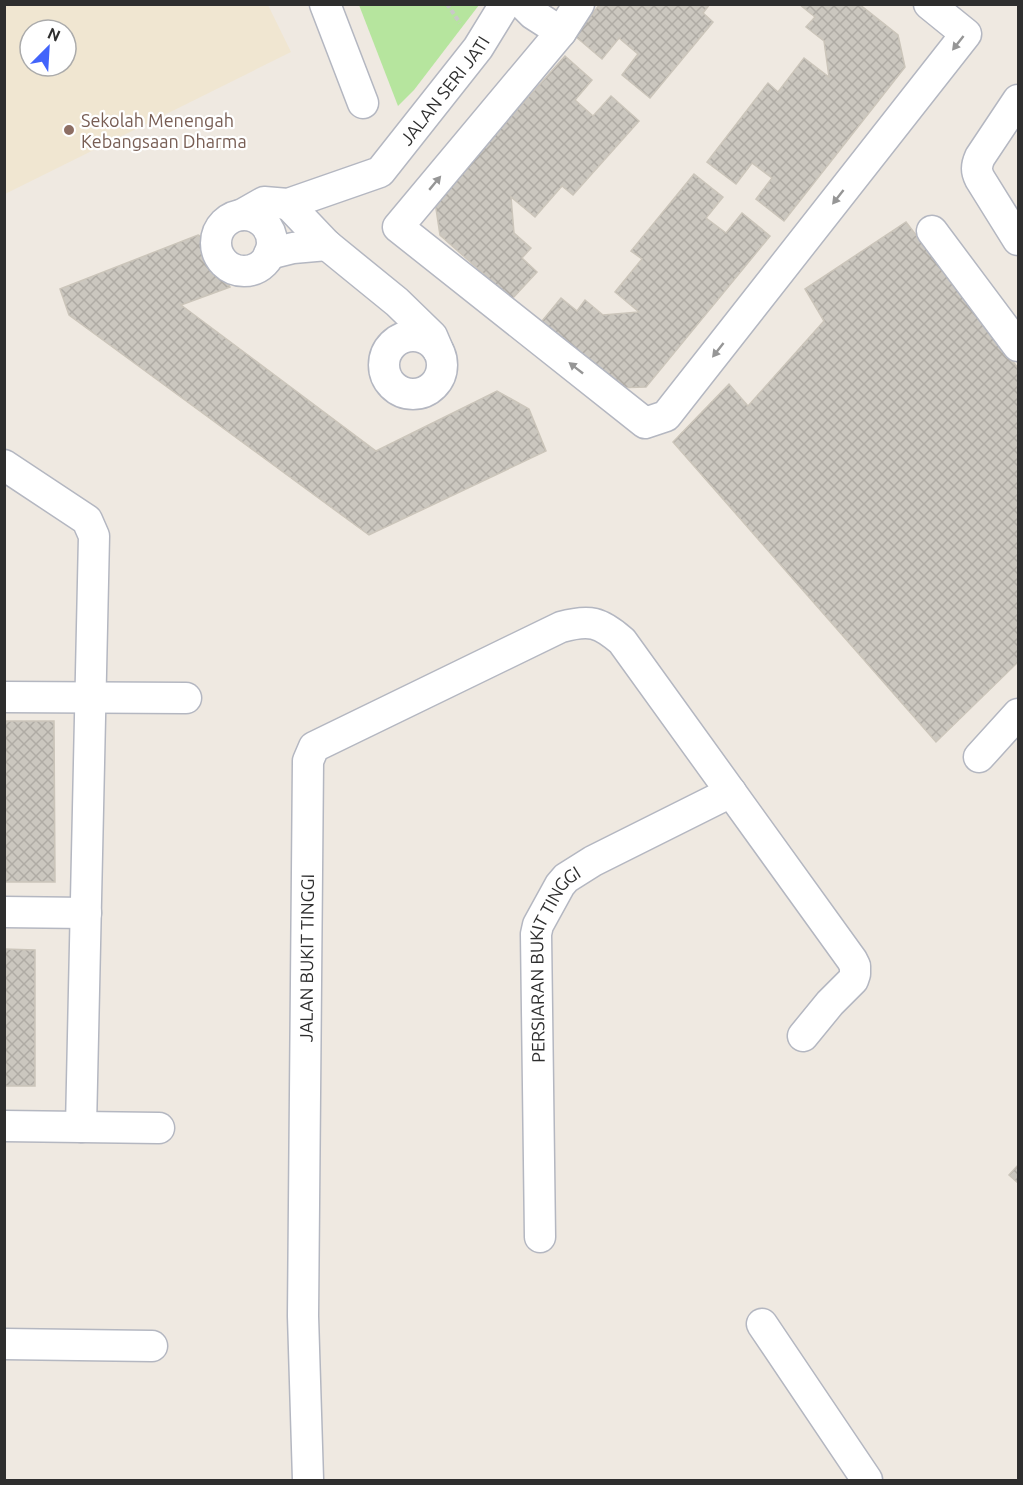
<svg xmlns="http://www.w3.org/2000/svg" width="1023" height="1485" viewBox="0 0 1023 1485" font-family="Ubuntu,sans-serif">
<style>
.education{fill:#f0e6d1;fill-rule:evenodd}
.park{fill:#b6e59e}
.building{fill:url(#building-cross-hatch);stroke:#cbc5ba;stroke-width:1.5}
.lines{fill:none;stroke-linecap:round;stroke-linejoin:round}
.minor-casing{stroke:#b4b7c1;stroke-width:33}
.path{stroke:#c9c9c9;stroke-width:4;stroke-dasharray:4.5 3;stroke-linecap:butt}
.minor{stroke:#fff;stroke-width:30}
.oneway{fill:#969696}
.education-dot{fill:#8d6e63;stroke:#fff;stroke-width:2}
.labels{text-anchor:middle;dominant-baseline:central;stroke-width:4.5;stroke-linejoin:round;paint-order:stroke}
.street-label{font-size:18px;fill:#2e2e2e;stroke:#fff}
.education-label{font-size:18px;fill:#785e54;stroke:#fff;text-anchor:start}
</style>
<defs>
<pattern id="building-cross-hatch" width="8" height="8" patternUnits="userSpaceOnUse" patternTransform="scale(1.5)"><rect width="8" height="8" fill="#cbc7bf"/><path d="M0 0l8 8M0 8l8-8" fill="none" stroke="#afaba4"/></pattern>
</defs>
<rect width="100%" height="100%" fill="#efe9e1"/>
<path class="education" d="M5 4 268 5 291 52 5 194ZM30 30H66V66H30Z"/>
<path class="park" d="M359 5H479L414 90 398 106Z"/>
<g class="building">
<path d="M600 4H710L703 13 713 22 650 98 622 75 638 54 619 38 602 59 575 36Z"/>
<path d="M799 4H859L898 35 905 67 784 221 756 199 772 178 752 163 736 184 707 162 768 83 778 92 804 58 829 77 824 41 806 27 815 17Z"/>
<path d="M565 56 592 80 575 100 593 116 611 96 639 121 573 195 562 186 535 217 511 197 514 233 531 248 522 258 537 272 512 299 440 235 435 202Z"/>
<path d="M694 174 723 197 706 218 726 233 742 213 770 236 646 387 613 388 538 326 561 298 577 311 585 300 603 315 639 312 615 292 642 259 631 251Z"/>
<path d="M906 222 1018 368V662L936 742 673 442 729 384 748 406 824 321 805 289Z"/>
<path d="M198 235 212 242 230 287 181 305 376 451 497 391 529 409 546 451 369 535 69 315 60 289Z"/>
<path d="M4 721H54L55 882H4Z"/>
<path d="M4 949 35 950V1086H4Z"/>
<path d="M1018 1165V1183L1009 1175Z"/>
</g>
<g class="lines">
<g class="minor-casing">
<g id="minor">
<path d="M325 4 363 103"/>
<path d="M523 4 533 14 561 32"/>
<path d="M579 4 561 32 398 227 645 423 666 416 966 34 929 4"/>
<path d="M1018 100 980 157C976 166 976 171 980 179L1018 240"/>
<path d="M288 204 327 245 397 302 432 336 438 350"/>
<path id="s1" d="M241 215 264 202 288 204 380 172 478 48 505 4"/>
<circle cx="244" cy="243" r="28"/>
<path d="M932 231 1018 346"/>
<path d="M269 254 293 248 327 245"/>
<circle cx="413" cy="365" r="29"/>
<path d="M4 465 87 520 94 536 81 1127"/>
<path d="M4 697 186 698"/>
<path d="M979 757 1018 714"/>
<path d="M4 912 86 913"/>
<path d="M4 1126 159 1128"/>
<path id="s2" d="M540 1237 536 934 538 925 560 885 566 878 593 861 731 792"/>
<path d="M762 1324 867 1480"/>
<path d="M4 1344 152 1346"/>
<path id="s3" d="M308 1480 303 1316 308 761 314 747 561 627C590 619 600 622 622 641L852 960 855 966V974L853 980 830 1003 803 1036"/>
</g>
</g>
<path class="path" d="M447 4 460 23"/>
<use href="#minor" class="minor"/>
</g>
<defs><path id="oneway-solid" d="M-6-.8H1V-3.2L6.5 0L1 3.2V.8H-6Z" transform="scale(1.5)"/></defs>
<g class="oneway">
<use href="#oneway-solid" transform="translate(958 43) rotate(128)"/>
<use href="#oneway-solid" transform="translate(435 183) rotate(-50)"/>
<use href="#oneway-solid" transform="translate(838 197) rotate(128)"/>
<use href="#oneway-solid" transform="translate(718 350) rotate(128)"/>
<use href="#oneway-solid" transform="translate(576 368) rotate(-142)"/>
</g>
<circle class="education-dot" cx="69" cy="130" r="6"/>
<g class="labels">
<g class="street-label">
<text stroke="none"><textPath href="#s1" startOffset="252">JALAN SERI JATI</textPath></text>
<text stroke="none"><textPath href="#s3" startOffset="522">JALAN BUKIT TINGGI</textPath></text>
<text stroke="none"><textPath href="#s2" startOffset="278">PERSIARAN BUKIT TINGGI</textPath></text>
</g>
<g class="education-label">
<text x="81" y="120">Sekolah Menengah<tspan x="81" dy="21">Kebangsaan Dharma</tspan></text>
</g>
</g>
<rect width="1023" height="1485" fill="none" stroke="#2e2e2e" stroke-width="12"/>
<g transform="translate(48 48) rotate(24)"><circle r="28" fill="#ffffff" stroke="#ababab" stroke-width="1.5"/>
<path d="M0-4.5L10 22L0 15L-10 22Z" fill="#4264fb"/>
<text y="-9" font-size="16" font-weight="bold" text-anchor="middle" fill="#2e2e2e">N</text>
</g>
</svg>
